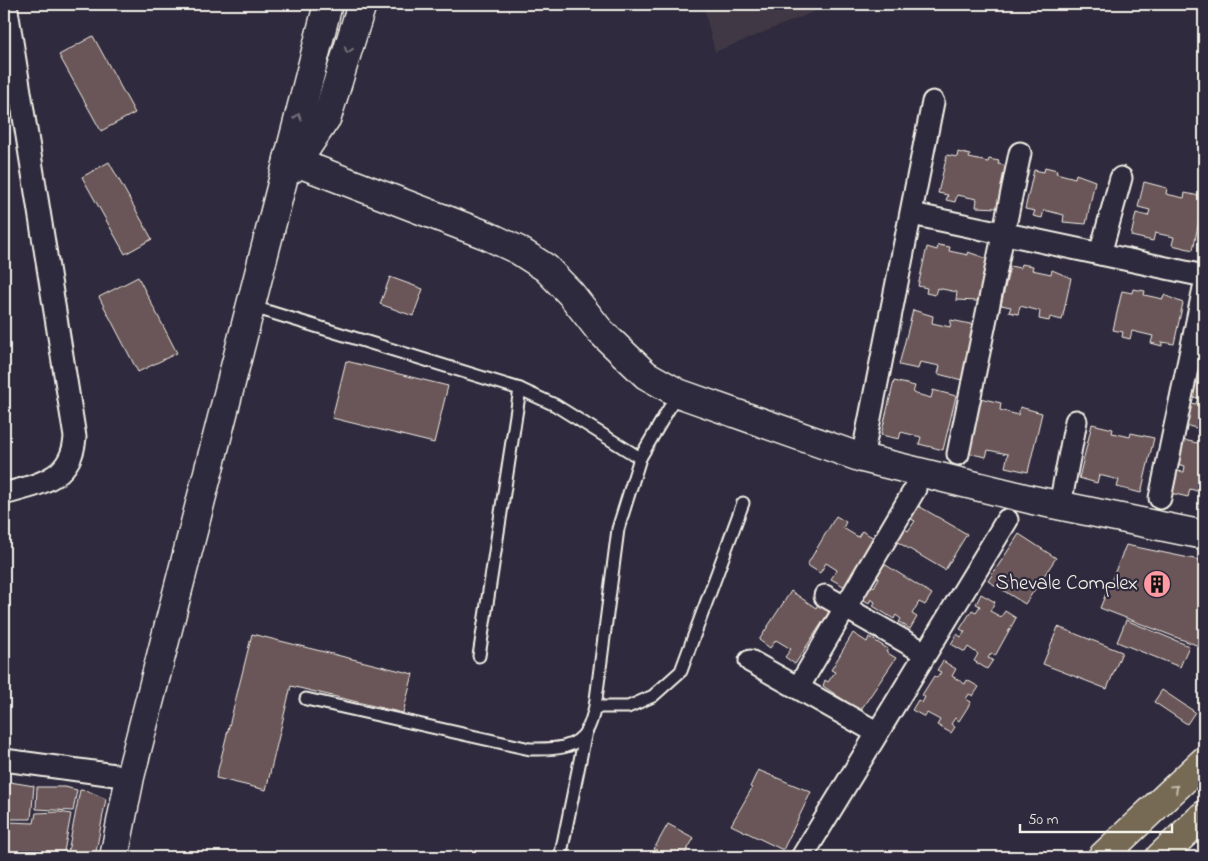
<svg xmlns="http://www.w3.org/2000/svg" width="1208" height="861" viewBox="0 0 1208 861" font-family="'Indie Flower',sans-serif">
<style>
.built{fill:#413845}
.building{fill:#6b5759;stroke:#f4f1e8}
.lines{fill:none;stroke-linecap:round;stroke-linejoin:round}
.lane-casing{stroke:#f4f1e8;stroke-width:15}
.street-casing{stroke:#f4f1e8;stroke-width:25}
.secondary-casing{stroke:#f4f1e8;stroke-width:31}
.primary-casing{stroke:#f4f1e8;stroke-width:31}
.lane{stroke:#2f2a3d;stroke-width:11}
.street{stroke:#2f2a3d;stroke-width:21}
.secondary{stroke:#2f2a3d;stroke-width:28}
.primary{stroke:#766a55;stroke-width:28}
.oneway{stroke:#747079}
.oneway2{stroke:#c2bbad}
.labels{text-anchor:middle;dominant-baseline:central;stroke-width:4.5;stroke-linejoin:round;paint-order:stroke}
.poi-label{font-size:21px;fill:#f4f1e8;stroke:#2f2a3d;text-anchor:end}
</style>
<rect width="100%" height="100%" fill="#2f2a3d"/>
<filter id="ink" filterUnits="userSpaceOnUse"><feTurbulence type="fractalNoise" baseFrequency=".02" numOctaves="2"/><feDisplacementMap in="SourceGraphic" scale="10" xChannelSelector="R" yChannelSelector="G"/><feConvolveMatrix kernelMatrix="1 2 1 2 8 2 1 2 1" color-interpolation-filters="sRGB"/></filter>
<g filter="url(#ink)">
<path class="built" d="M703 4H833L715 52Z"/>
<g class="building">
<path d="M93 36 135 113 101 131 59 55Z"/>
<path d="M958 152 970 155 969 158 988 162 989 159 999 161 998 164 1008 166 999 208 976 207 977 199 957 195 955 202 946 200 948 195 938 193 947 155 957 157Z"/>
<path d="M109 162 152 239 125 254 82 177Z"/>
<path d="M1045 167 1057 170 1056 173 1075 178 1076 174 1095 181 1086 224 1063 222 1064 215 1044 210 1042 218 1033 216 1035 211 1025 209 1034 170 1044 172Z"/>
<path d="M1144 182 1167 188 1166 194 1184 198 1185 193 1204 197 1193 250 1172 245 1174 237 1155 233 1153 241 1131 236 1136 213 1148 216 1150 210 1138 207Z"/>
<path d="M938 245 950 247 949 251 968 255V252L988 259 978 301 956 300 957 292 937 288 935 295 926 293 927 288 918 286 927 247 937 250Z"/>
<path d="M1021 264 1033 266 1032 270 1051 274 1052 270 1071 278 1062 320 1050 317 1049 321 1039 319 1040 311 1020 306 1018 314 1009 312 1011 307 1001 305 1010 266 1020 268Z"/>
<path d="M138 277 177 353 138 372 99 297Z"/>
<path d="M390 277 423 289 413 316 380 304Z"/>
<path d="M1133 289 1145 291 1144 295 1163 299 1164 295 1183 303 1174 344 1162 342V346L1151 343 1153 336 1132 331 1130 339 1122 337 1123 332 1113 330 1122 291 1132 293Z"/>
<path d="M913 310 933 316 932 323 950 327 951 320 975 325 962 380 938 374 940 366 920 362 918 369 899 365Z"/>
<path d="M346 361 448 386 434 443 332 418Z"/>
<path d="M1192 371 1204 374V421L1201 429 1179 424 1184 402 1196 404 1198 398 1186 395Z"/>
<path d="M894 381 915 386 913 393 931 398 933 390 956 396 943 450 919 444 921 437 901 432 899 439 881 435Z"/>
<path d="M980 398 1001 403 1000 410 1018 415 1020 407 1042 413 1028 472 1005 467 1008 454 988 450 986 457 967 453Z"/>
<path d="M1092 424 1113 429 1112 433 1130 437 1131 433 1154 438 1141 493 1117 487 1119 480 1099 475 1097 483 1079 478Z"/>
<path d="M1179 439 1202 444 1201 450H1204V493L1190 489 1188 497 1166 492 1171 470 1184 472 1185 466 1173 463Z"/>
<path d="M915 504 967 534 945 570 894 540 902 527 908 531 915 521 907 517Z"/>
<path d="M836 516 846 522 843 528 858 537 862 531 874 538 845 587 831 579 837 570 826 563 820 573 807 565Z"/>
<path d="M1019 534 1056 558 1025 604 988 581Z"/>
<path d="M1126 545 1204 561V648L1100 608Z"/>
<path d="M881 562 932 594 925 605 919 602 912 614 917 617 910 629 899 622 901 619 896 615 894 619 873 606 875 602 871 599 869 603 859 597 868 583 874 587 879 578 873 575Z"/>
<path d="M791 591 816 608 818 604 829 612 795 664 785 657 791 649 776 640 770 648 759 640Z"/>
<path d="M981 594 995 602 990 611 1001 617 1005 611 1016 618 995 656 991 653 988 658 993 660 987 669 974 661 978 654 968 647 965 652 951 644 957 634 961 637 965 632 960 629 972 610 976 612 980 606 976 604Z"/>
<path d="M1126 620 1189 646 1180 667 1117 642Z"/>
<path d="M1058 627 1122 652 1107 689 1043 664Z"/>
<path d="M853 633 867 642 869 637 888 649 886 652 896 658 860 711 823 686 825 680 828 682 835 672 831 670Z"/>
<path d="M252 634 413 674 403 713 291 686 266 790 216 778Z"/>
<path d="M943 661 956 669 952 676 965 684 967 680 979 687 973 696 969 694 966 699 971 702 959 721 955 718 951 724 955 727 951 733 937 725 940 720 927 713 925 717 912 710 918 700 922 703 925 697 922 695 934 676 937 678 941 672 937 670Z"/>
<path d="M1162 690 1195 712 1187 724 1154 702Z"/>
<path d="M758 770 811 792 783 850 731 825 752 788 750 787Z"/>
<path d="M4 781 34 786 31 819H7L5 831Z"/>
<path d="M37 787H65L77 790 73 811 36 809Z"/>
<path d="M80 790 88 791 106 799 95 857H67Z"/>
<path d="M60 812 71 814 63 857H4V834H7L9 822 34 823 36 813Z"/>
<path d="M668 824 694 838 683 857H670L654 849Z"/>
</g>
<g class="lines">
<g class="lane-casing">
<g id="lane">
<path d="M250 306 520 389 555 405 640 458"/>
<path d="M479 656 520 389"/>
<path d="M306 699 530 749C550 749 575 751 587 730 591 724 593 714 595 707L618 529 640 458 678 393"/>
<path d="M595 707H628L653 696 681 671 743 503"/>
<path d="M561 853 586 731"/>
</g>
</g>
<g class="street-casing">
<g id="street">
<path d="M912 214 1204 276"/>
<path d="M1100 254 1121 178"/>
<path d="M958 454 1020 153"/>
<path d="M862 458 933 102"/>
<path d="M4 494C38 484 72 480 75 437L6 4"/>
<path d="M1160 498 1204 288"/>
<path d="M1060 505 1076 421"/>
<path d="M825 596 925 653"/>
<path d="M750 661 876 732"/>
<path d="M798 688 915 489"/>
<path d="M4 760 130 777"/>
<path d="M802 857 1007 520"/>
</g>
</g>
<g class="secondary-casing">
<g id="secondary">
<path d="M288 159 486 235 518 250 546 268 571 294 600 331 646 375 678 393 862 458 1033 500 1204 535"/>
<path d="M292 169 327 117 362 4"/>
<path d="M114 857 130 777 328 4"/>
</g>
</g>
<g class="primary-casing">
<g id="primary">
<path d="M1102 857 1204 761"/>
<path d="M1160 857 1204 815"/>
</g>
</g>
<use href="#lane" class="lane"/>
<use href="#street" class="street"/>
<use href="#secondary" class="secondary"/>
<use href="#primary" class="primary"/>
</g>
<defs><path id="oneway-chevron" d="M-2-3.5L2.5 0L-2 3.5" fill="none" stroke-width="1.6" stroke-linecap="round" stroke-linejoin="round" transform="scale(1.25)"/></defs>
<g class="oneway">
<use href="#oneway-chevron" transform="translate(348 50) rotate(107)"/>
<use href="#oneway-chevron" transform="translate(298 117) rotate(-76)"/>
</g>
<use class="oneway2" href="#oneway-chevron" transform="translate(1175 788) rotate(-43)"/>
</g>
<defs>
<g id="building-disc" transform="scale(1.4375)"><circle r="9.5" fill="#ff9aa2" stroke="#2f2a3d"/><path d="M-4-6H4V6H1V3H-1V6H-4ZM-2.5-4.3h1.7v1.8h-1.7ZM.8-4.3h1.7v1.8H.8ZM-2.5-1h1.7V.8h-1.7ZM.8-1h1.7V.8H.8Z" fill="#111"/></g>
</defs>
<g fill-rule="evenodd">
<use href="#building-disc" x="1157" y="584"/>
</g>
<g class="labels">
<g class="poi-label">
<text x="1138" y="584">Shevale Complex</text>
</g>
</g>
<rect width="1208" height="861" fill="none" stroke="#2f2a3d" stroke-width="20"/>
<rect x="10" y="10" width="1188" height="841" fill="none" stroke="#f4f1e8" stroke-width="2" filter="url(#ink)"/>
<path d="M1020 824v8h152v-8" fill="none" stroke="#f4f1e8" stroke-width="2.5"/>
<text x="1028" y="824" font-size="15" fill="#f4f1e8" stroke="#2f2a3d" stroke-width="4" paint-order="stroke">50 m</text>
</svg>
